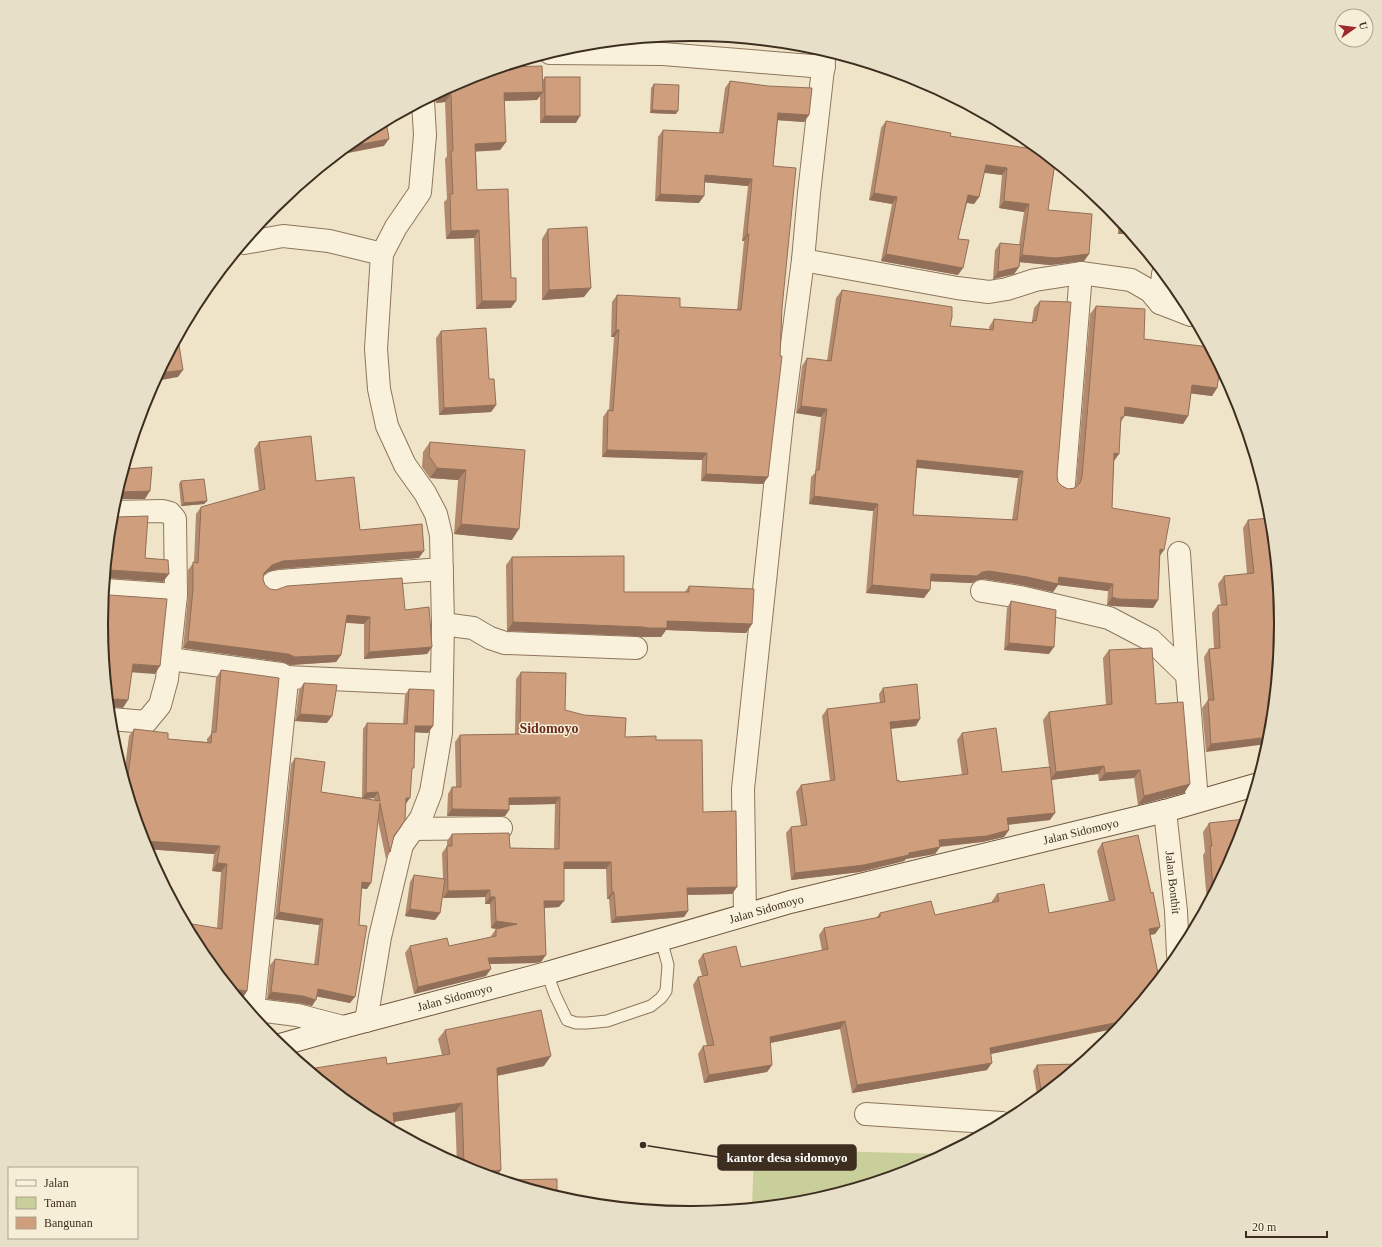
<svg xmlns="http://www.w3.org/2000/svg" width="1382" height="1247" viewBox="0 0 1382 1247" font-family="'Times New Roman',serif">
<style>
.green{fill:#c9cf9b}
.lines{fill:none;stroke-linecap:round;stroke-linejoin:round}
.service-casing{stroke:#8d765c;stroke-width:13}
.minor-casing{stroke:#8d765c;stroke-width:24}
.secondary-casing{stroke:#6f573f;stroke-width:24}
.service{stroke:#faf1dc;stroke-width:11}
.minor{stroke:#faf1dc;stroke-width:22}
.secondary{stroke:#faf1dc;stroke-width:22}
.wall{fill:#b2896c;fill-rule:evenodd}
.shaded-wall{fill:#916f58}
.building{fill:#cf9f7d;stroke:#916f58;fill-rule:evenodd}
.labels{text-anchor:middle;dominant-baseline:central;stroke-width:3;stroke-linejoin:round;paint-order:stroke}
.street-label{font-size:12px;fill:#3d2e20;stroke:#f7eed8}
.quarter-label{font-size:14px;font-weight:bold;fill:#6b2e1e;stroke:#f7eed8}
.rim{fill:none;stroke:#3d2e20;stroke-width:2}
.leader{fill:none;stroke:#3d2e20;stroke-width:1.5}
.callout-dot{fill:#3d2e20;stroke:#f7eed8;stroke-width:1.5}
.callout{fill:#3d2e20;stroke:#3d2e20;stroke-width:1.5}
.callout-label{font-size:13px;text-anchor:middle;font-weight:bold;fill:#fff}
</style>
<rect width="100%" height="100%" fill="#f0e4c8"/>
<path class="green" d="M754 1149 943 1154 916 1168 806 1202 752 1207Z"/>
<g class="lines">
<g class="service-casing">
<path id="service" d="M547 973 555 995 567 1020 576 1023H587L607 1021 651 1006 661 998 666 991 668 965 661 939"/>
</g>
<g class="minor-casing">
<g id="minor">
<path d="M550 53 663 54 824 67"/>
<path d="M244 243 283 236 329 241 382 254"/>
<path d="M803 260 957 288 989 292 1007 289 1035 280 1081 273 1131 280 1150 291 1160 303 1163 274"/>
<path d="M1160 303 1191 315"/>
<path d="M1064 484 1081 273"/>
<path d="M1179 553 1187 675 1197 801"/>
<path d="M270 585 274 582 280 581 442 569"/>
<path d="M105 590 176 595"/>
<path d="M982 591 1020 597 1109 618 1151 640 1187 675"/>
<path d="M443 624 473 628 490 638 505 643 636 648"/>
<path d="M170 659 281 674 286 677 287 681 253 1010 254 1016"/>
<path d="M286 677 441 684"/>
<path d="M111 719 146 722 160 705 167 679 176 595 175 519 170 513 162 511 112 512"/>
<path id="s1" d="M1165 811 1176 911 1178 955"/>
<path d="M413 829 501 828"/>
<path d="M745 914 743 789 782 420 803 260 809 193 825 51"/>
<path d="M249 1009 297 1015 343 1027"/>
<path d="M366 1021 380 937 402 845 421 818 431 792 441 733 443 624 441 535 436 514 425 493 405 465 387 426 379 389 376 349 382 254 396 227 420 192 425 135 423 101"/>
<path d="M866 1114 1002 1123"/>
</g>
</g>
<g class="secondary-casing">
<g id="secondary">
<path id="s2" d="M280 1045 343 1027 547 973 790 902 1165 811 1255 785"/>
</g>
</g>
<use href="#service" class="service"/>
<use href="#minor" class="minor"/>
<use href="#secondary" class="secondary"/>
</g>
<g class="wall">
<path d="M545 77 576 123H540V96L537 100 504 101 506 142 500 150 476 151 477 190 511 308 476 309 474 238 446 239 444 202 447 199 445 159 447 156 445 102 436 103 434 96 466 79 542 81Z"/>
<path d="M730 81 809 115 804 122 778 120 773 166 782 308 768 477 763 484 701 481 702 460 602 457 603 417 608 410H609L614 337H611L612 302 617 295 680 307 737 310 744 241H742L748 186 705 182 699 203 655 201 658 137 663 130 719 133 725 88Z"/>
<path d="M654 84 676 114 650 113 651 88Z"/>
<path d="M886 121 950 136 1039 150 1048 210 1089 254 1084 261 1050 265 1020 262 1019 267 1014 274 993 279 995 250 1000 243 1019 245 1024 212 999 208 1002 175 984 173 979 197 974 204 967 203 958 239V275L881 261 892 204 869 200 881 128Z"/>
<path d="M1118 219 1130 234H1118Z"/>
<path d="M548 229 584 297 542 300V239Z"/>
<path d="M842 290 950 326 989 329V327L994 319 1031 323 1032 321 1034 308 1040 301 1057 475 1058 482 1062 486 1068 489 1075 488 1076 485 1090 314 1096 306 1217 388 1212 396 1191 393 1188 416 1183 424 1124 415V417L1121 422 1114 461 1112 508 1160 557 1158 600 1153 608 1113 606 1107 605 1108 591 1058 585 1053 592 1022 585 984 579 977 580 972 583 930 581 924 598 866 593 873 511 809 504 811 477 815 473 821 417 796 413 802 366 807 358 827 361 836 298ZM917 468 1018 478 1012 520 913 515Z"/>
<path d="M441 331 489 379 496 405 491 412 439 415 436 338Z"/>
<path d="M259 442 316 481 360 530 419 558 278 569 267 572 263 575V579L265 585 270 589 405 610 432 647 427 654 364 659V624L346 623 341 655 336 662 290 665 283 662 183 648 188 596V570L194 562 196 514 201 507 259 491 254 449Z"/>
<path d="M430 442 525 450 512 540 454 534 458 480 430 478 422 467 423 452Z"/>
<path d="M181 481 207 501 204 504 181 506 179 484Z"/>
<path d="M1248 520 1272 699 1206 752 1202 708 1208 700 1204 657 1209 649 1214 648 1212 613 1218 605H1221L1218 584 1224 576 1247 574 1243 528Z"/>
<path d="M512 557 624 592H685L689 586 752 624 746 633 666 630 661 637H642L636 636 507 631 506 565Z"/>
<path d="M1011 601 1049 654 1004 650 1007 608Z"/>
<path d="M1109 650 1156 704 1190 784 1184 793 1138 805 1134 778 1099 781 1098 774 1051 780 1050 820 1008 825 1009 830 1004 837 982 842 940 847 935 854 906 859 904 861 860 872 791 880 786 833 791 827 801 826 796 792 801 785 830 781 822 716 827 709 880 703 879 694 883 688 916 726 891 729 897 781 899 782 962 775 957 740 962 733 1002 772 1049 767 1043 720 1049 712 1106 705 1103 658Z"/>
<path d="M221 670 247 991 242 999 217 928 221 872 212 871 214 854 146 849 124 775 129 736 134 729 168 739 207 742V739L211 734 216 678Z"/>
<path d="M521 672 565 710 625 737 656 740 703 812 737 887 732 894 687 895 688 911 684 917 611 923 609 899H607L606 869H564L559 907 545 908 541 962 535 963 490 964 486 976 414 994 405 953 410 946H449L491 937V936L496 929 491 928 490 904H485V897L443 898V891L440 913 435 920 405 916 410 882 414 875 443 879 442 853 447 846V841L452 834 510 848 554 849 555 804 509 805V810L505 816H447L448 794 452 787H456L455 742 460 735 515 734 516 679Z"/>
<path d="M304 683 327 723 295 721 299 690Z"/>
<path d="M409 689 433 726 428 733 415 732 412 770 406 804 394 836 390 852 386 859 378 821 367 889 362 888 350 1003 317 996 312 1006 299 1003 267 999 270 965 275 959 314 965 319 925 275 919 291 764 295 758 321 792 362 798 363 729 367 723 403 724 405 695ZM374 798V800L366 799Z"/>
<path d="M1209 823 1236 849 1207 902 1203 855 1205 852 1203 832Z"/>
<path d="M1102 843 1151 893 1160 927 1155 934 1150 935 1159 978 1118 1028 991 1054 987 1070 852 1093 840 1029 770 1043 772 1065 767 1072 704 1083 698 1054 703 1046H707L693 985 698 977 702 976 698 961 703 954 741 967 822 951 819 935 824 928 876 918 880 913 935 915 992 902V901L997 894 1049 913 1109 902 1097 851Z"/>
<path d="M445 1030 544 1066 497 1076 501 1170 496 1177 465 1168 457 1164 455 1112 394 1122 387 1064 442 1055 438 1039Z"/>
<path d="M1079 1064 1042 1094 1037 1095 1033 1071 1037 1065Z"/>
</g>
<g class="shaded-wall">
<path d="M631 40 630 41H619Z"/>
<path d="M764 41 786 43 785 45 761 44Z"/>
<path d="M543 92 537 100 498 101 504 93Z"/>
<path d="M451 94 445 102 436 103 441 95Z"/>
<path d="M652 110 678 111 676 114 650 113Z"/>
<path d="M778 113 809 115 804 122 774 120Z"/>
<path d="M545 116H580L576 123H540Z"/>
<path d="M389 139 384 146 338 155 346 147Z"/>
<path d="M506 142 500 150 470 152 475 144Z"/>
<path d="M986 165 1007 168 1002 175 981 172Z"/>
<path d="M705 175 752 179 748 186 700 182Z"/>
<path d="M874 193 897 197 892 204 869 200Z"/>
<path d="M660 194 704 196 699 203 655 201Z"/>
<path d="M968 195 979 197 974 204 963 202Z"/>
<path d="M1004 201 1029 204 1024 212 999 208Z"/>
<path d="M1122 227H1124L1130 234H1118Z"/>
<path d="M479 230 474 238 446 239 451 231Z"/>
<path d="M747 234H749L744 241H742Z"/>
<path d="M886 254 963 268 958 275 881 261Z"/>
<path d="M1089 254 1084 261 1050 265 1017 262 1022 255Z"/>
<path d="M1019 267 1014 274 993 279 998 272Z"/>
<path d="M591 288 584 297 542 300 549 290Z"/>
<path d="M482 301H516L511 308 476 309Z"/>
<path d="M616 330H619L614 337H611Z"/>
<path d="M183 370 178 377 156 381 159 373Z"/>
<path d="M1192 385 1217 388 1212 396 1187 393Z"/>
<path d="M496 405 491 412 439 415 444 408Z"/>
<path d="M801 406 827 409 821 417 796 413Z"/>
<path d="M1125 407 1188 416 1183 424 1119 415Z"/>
<path d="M607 450 707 453 702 460 602 457Z"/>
<path d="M1114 453 1119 454 1114 461Z"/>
<path d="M917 460 1023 471 1018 478 912 467Z"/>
<path d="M437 468 466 470 458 480 430 478Z"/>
<path d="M706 474 768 477 763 484 701 481Z"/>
<path d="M150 491 145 499H116L118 492Z"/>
<path d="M814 496 878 504 873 511 809 504Z"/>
<path d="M207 501 204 504 181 506 184 503Z"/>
<path d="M461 524 519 529 512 540 454 534Z"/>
<path d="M1160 549 1164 550 1159 557Z"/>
<path d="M424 551 419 558 278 569 267 572 259 580 264 573 272 565 283 561Z"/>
<path d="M111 570 169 574 163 582 106 578 107 571Z"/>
<path d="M989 571 1059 577 1113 584 1108 591 1058 585 1053 592 1022 585 984 579 977 580 972 583 925 581 931 574 982 572Z"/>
<path d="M872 585 930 590 924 598 866 593Z"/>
<path d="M1112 597 1158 600 1153 608 1113 606 1107 605Z"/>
<path d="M347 615 370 617 364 624 342 622Z"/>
<path d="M667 621 752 624 746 633 666 630 661 637H642L636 636 507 631 513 622Z"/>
<path d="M188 641 341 655 336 662 290 665 283 662 183 648Z"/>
<path d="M1009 643 1054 647 1049 654 1004 650Z"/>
<path d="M432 647 427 654 364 659 369 652Z"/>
<path d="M133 664 160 666 155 674 128 672Z"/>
<path d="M1274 691 1273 699H1266L1272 692Z"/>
<path d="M117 699 128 700 123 708 110 707 109 702 111 700Z"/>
<path d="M300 714 332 716 327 723 295 721Z"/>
<path d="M920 719 916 726 885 729 890 722Z"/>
<path d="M415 726H433L428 733 410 732Z"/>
<path d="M1269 737 1267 744 1206 752 1211 744Z"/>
<path d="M1104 766 1098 774 1050 780 1056 772Z"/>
<path d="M1140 770 1134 778 1099 781 1105 773Z"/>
<path d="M1190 784 1184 793 1138 805 1144 796Z"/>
<path d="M378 792 374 798 362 799 366 793Z"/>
<path d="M560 797 555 804 504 805 509 798Z"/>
<path d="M406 798H410L405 805Z"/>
<path d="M452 809 509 810 505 816H447Z"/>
<path d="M1055 813 1050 820 1003 825 1007 818Z"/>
<path d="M1009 830 1004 837 982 842 934 847 939 840Z"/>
<path d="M144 841 220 846 214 854 146 849Z"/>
<path d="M940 847 935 854 906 859 904 861 860 872 791 880 795 873Z"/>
<path d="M564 862H611L606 869H559Z"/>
<path d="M217 863 227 864 221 872 212 871Z"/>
<path d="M362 882 371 883 367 889 358 888Z"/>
<path d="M737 887 732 894 682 895 687 888Z"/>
<path d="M490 890 485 897 443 898 448 891Z"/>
<path d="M612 892H614L609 899H607Z"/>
<path d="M490 897H495L490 904H485Z"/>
<path d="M544 901H564L559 907 540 908Z"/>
<path d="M410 909 440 913 435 920 405 916Z"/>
<path d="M688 911 684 917 611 923 616 917Z"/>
<path d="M279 912 323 919 319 925 275 919Z"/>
<path d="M496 921 517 924 512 931 491 928Z"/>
<path d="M1160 927 1155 934 1144 936 1149 929Z"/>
<path d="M546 955 541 962 535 963 484 964 488 958Z"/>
<path d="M491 969 486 976 414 994 418 987Z"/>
<path d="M232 989 247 991 242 999H240Z"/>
<path d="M318 989 355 997 350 1003 314 996Z"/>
<path d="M271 992 303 996 316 1000 312 1006 299 1003 267 999Z"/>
<path d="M845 1021 840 1029 765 1044 770 1037Z"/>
<path d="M1124 1021 1118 1028 985 1055 990 1048Z"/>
<path d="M551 1056 544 1066 490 1077 497 1068Z"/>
<path d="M992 1063 987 1070 852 1093 857 1085Z"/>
<path d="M772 1065 767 1072 704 1083 709 1075Z"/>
<path d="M1050 1088 1042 1094 1037 1095 1041 1090Z"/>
<path d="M462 1103 455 1112 386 1123 393 1113Z"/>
<path d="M501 1170 496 1177 477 1172Z"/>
</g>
<g class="building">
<path d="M542 66 543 92 504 93 506 142 475 144 477 190 508 189 511 278H516V301H482L479 230 451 231 450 194H453L451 151H453L451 94 441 95V92L466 79 505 67Z"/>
<rect x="545" y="77" width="35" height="39"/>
<path d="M730 81 768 86 812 88 809 115 778 113 773 166 796 168 782 308 780 356H782L768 477 706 474 707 453 607 450 608 410 613 411 619 330H616L617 295 680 298V307L741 310 749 234H747L752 179 705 175 704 196 660 194 663 130 723 133Z"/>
<path d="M654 84 679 85 678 111 652 110Z"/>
<path d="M386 121 389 139 346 147 364 133Z"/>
<path d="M886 121 951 133 950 136 1039 150 1055 163 1048 210 1092 214 1089 254 1056 258 1022 255 1029 204 1004 201 1007 168 986 165 979 197 968 195 958 239 969 240 963 268 886 254 897 197 874 193Z"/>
<path d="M587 227 591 288 549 290 548 229Z"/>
<path d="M1000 243 1021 245 1019 267 998 272Z"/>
<path d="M842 290 952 307V317L950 326 993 330 994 319 1033 323V320L1036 321 1040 301 1071 302 1057 475 1058 482 1062 486 1068 489 1075 488 1080 483 1082 477 1096 306 1145 309 1144 339 1209 347 1220 368 1217 388 1192 385 1188 416 1125 407 1124 417H1121L1119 454 1114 453 1112 508 1170 518 1164 550 1160 549 1158 600 1118 599 1112 597 1113 584 1059 577 1058 584 1027 577 989 571 982 572 977 576 931 574 930 590 872 585 878 504 814 496 816 470H819L827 409 801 406 807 358 831 361ZM917 460 1023 471 1017 520 913 515Z"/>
<path d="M486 328 489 379H494L496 405 444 408 441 331Z"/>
<path d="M178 339 183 370 159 373Z"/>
<path d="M311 436 316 481 354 477 360 530 422 524 424 551 283 561 272 565 264 573 263 579 265 585 270 589 276 590 287 586 402 578 405 610 429 607 432 647 369 652 370 617 347 615 341 655 295 657 288 654 188 641 193 589V562L198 563 201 507 265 489 259 442Z"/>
<path d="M430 442 525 450 519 529 461 524 466 470 437 468 429 456Z"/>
<path d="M152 467 150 491 118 492 125 469Z"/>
<path d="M204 479 207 501 184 503 181 481Z"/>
<path d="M112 516 117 517 148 516 145 558 168 560 169 574 111 570 107 571Z"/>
<path d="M1270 518 1280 624 1274 691 1272 692 1273 702 1269 737 1211 744 1208 700H1214L1209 649 1220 648 1218 605H1227L1224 576 1254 573 1248 520Z"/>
<path d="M624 556V592H689V586L754 589 752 624 667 621V628H648L643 627 513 622 512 557Z"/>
<path d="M104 593 109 595 167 599 160 666 133 664 128 700 117 699 111 700 109 702 102 623Z"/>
<path d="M1011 601 1056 610 1054 647 1009 643Z"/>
<path d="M1152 648 1156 704 1183 702 1190 784 1144 796 1140 770 1105 773 1104 766 1056 772 1049 712 1112 704 1109 650Z"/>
<path d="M221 670 279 678 247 991 232 989 201 951 186 923 222 929 227 864 217 863 220 846 144 841 124 775 128 776 134 729 168 733V739L211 743 212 732H216Z"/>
<path d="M521 672 566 673 565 710 584 715 626 718 625 737 656 736V740H702L703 812 736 811 737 887 687 888 688 911 616 917 614 892H612L611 862H564V901H544L546 955 540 956 488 958 491 969 418 987 410 946 447 938 449 946 496 936V929L517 924 496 921 495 897H490V890L448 891 447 846H452V834L509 833 510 848 559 849 560 797 509 798V810L452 809V787H461L460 735 520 734Z"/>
<path d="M304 683 337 685 332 716 300 714Z"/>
<path d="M917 684 920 719 890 722 897 781 899 780V782L968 774 962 733 996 728 1002 772 1050 767 1055 813 1007 818 1009 830 987 836 939 840 940 847 909 853V855L864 865 795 873 791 827 807 825 801 785 835 780 827 709 885 702 883 688Z"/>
<path d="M409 689 434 690 433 726H415L414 768H412L410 798H406L405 820 394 836 390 852 380 803 371 883 362 882 359 925 367 926 355 997 318 989 316 1000 303 996 271 992 275 959 318 965 323 919 279 912 295 758 325 762 321 792 380 801 378 792 366 793 367 723 407 724Z"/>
<path d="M1245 819 1236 849 1213 891 1210 846H1212L1209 823Z"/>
<path d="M1138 835 1151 893 1153 892 1160 927 1149 929 1159 978 1156 979V981L1124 1021 990 1048 992 1063 857 1085 845 1021 770 1037 772 1065 709 1075 703 1046 714 1045 698 977 708 975 703 954 736 946 741 967 828 949 824 928 880 917V913L931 901 935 915 999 901 997 894 1044 884 1049 913 1115 900 1102 843Z"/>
<path d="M414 875 445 879 440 913 410 909Z"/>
<path d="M541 1010 551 1056 497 1068 501 1170 477 1172 464 1168 462 1103 393 1113 395 1130 363 1114 309 1069 386 1057 387 1064 450 1054 445 1030Z"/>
<path d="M1079 1064 1050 1088 1041 1090 1037 1065Z"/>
<path d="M557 1179V1196L504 1180Z"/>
</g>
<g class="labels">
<g class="street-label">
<text stroke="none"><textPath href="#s2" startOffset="829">Jalan Sidomoyo</textPath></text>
<text stroke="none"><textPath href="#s1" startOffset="72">Jalan Bonthit</textPath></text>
<text stroke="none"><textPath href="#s2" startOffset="505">Jalan Sidomoyo</textPath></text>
<text stroke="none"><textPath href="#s2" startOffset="181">Jalan Sidomoyo</textPath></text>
</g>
<g class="quarter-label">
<text x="549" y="728">Sidomoyo</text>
</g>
</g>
<path d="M0 0H1382V1247H0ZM690 41H692A582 582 0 0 1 1274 623V624A582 582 0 0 1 692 1206H690A582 582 0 0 1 108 624V623A582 582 0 0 1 690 41Z" fill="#e8dfc9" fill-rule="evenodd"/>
<path class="rim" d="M690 41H692A582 582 0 0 1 1274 623V624A582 582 0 0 1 692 1206H690A582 582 0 0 1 108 624V623A582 582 0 0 1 690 41Z"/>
<path class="leader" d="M643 1145L718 1157"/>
<circle class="callout-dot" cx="643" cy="1145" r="4"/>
<rect class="callout" x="718" y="1145" width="138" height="25" rx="4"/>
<g class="callout-label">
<text x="787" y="1162">kantor desa sidomoyo</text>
</g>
<rect x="8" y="1167" width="130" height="72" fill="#f7eed8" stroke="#ada18e"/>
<rect x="16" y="1180" width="20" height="6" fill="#faf1dc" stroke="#ada18e"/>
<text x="44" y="1187" font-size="12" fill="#3d2e20">Jalan</text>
<rect x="16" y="1197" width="20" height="12" fill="#c9cf9b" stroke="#ada18e"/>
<text x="44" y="1207" font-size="12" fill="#3d2e20">Taman</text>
<rect x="16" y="1217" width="20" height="12" fill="#cf9f7d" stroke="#ada18e"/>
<text x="44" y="1227" font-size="12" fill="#3d2e20">Bangunan</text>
<g transform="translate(1354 28) rotate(76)"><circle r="19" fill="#f7eed8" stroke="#ada18e"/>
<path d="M0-3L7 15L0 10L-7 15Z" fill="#9e2a2b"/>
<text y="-6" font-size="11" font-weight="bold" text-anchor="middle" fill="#3d2e20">U</text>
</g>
<path d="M1246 1231v6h81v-6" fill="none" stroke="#3d2e20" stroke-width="2"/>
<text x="1252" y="1231" font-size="12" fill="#3d2e20" stroke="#f7eed8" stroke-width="3" paint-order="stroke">20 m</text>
</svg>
